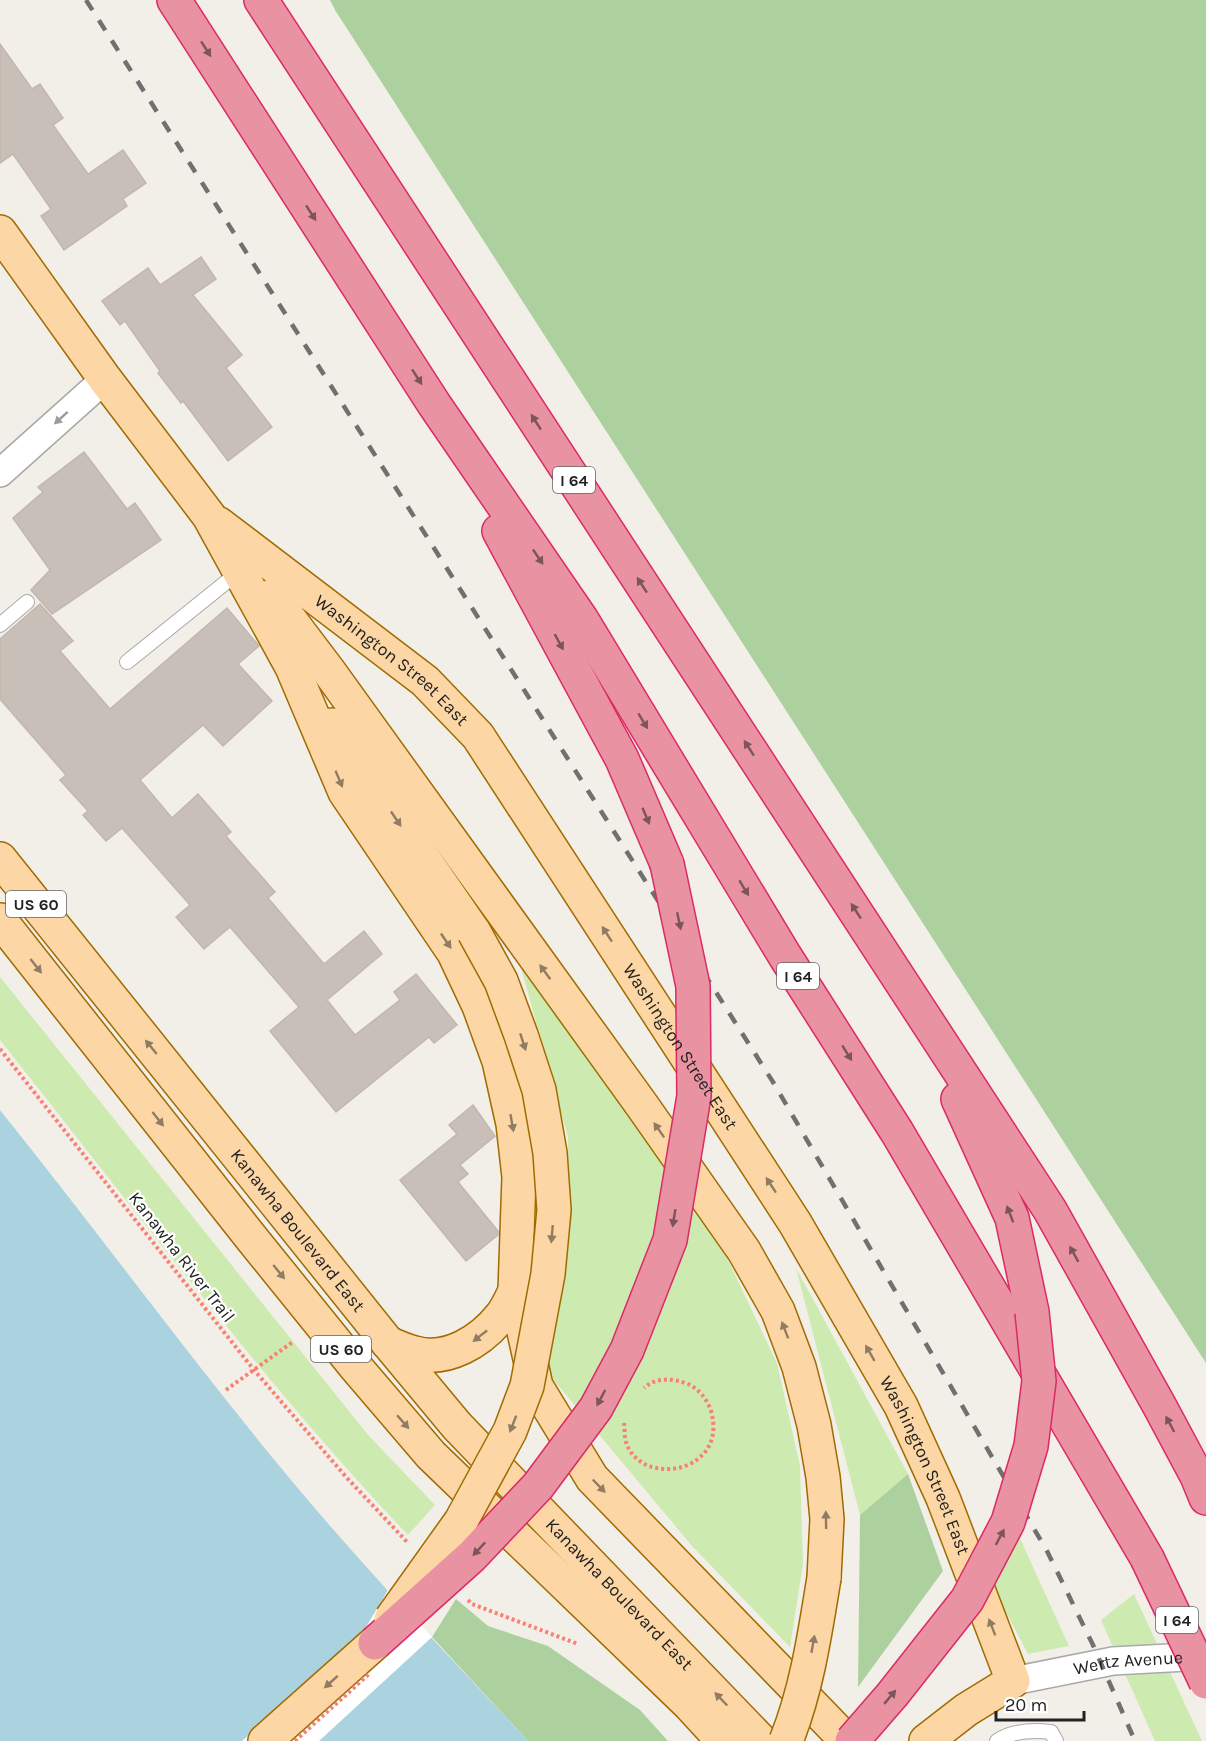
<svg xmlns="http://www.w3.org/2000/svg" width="1206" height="1741" viewBox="0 0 1206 1741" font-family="Karla,sans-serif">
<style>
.grass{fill:#cdebb0}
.forest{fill:#add19e}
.water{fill:#aad3df}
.pier{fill:#fff}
.building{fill:#c7bfb8;stroke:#c4b6ab;stroke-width:1.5}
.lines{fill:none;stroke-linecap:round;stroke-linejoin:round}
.lane-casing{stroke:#a9a9a9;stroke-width:16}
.street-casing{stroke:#a9a9a9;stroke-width:30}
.primary-casing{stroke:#a06b00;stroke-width:36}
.highway-casing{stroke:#dc2a67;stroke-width:36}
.path{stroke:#fa8072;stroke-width:4;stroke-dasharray:3 3;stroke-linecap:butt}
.lane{stroke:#fff;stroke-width:14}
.street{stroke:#fff;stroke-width:27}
.primary{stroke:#fcd6a4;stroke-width:33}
.highway{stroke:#e892a2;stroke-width:33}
.rail{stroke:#707070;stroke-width:4.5;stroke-dasharray:12 12;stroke-linecap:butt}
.primary-bridge-casing{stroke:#a06b00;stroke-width:36;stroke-linecap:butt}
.highway-bridge-casing{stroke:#dc2a67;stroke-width:36;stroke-linecap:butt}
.path-bridge{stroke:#fa8072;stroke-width:4;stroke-dasharray:3 3;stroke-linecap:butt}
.primary-bridge{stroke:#fcd6a4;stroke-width:33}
.highway-bridge{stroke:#e892a2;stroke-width:33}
.oneway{fill:#7b545c}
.oneway2{fill:#9c9c9c}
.oneway3{fill:#8f7c63}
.labels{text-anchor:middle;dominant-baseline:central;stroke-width:4.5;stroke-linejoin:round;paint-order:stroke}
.shield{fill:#fff;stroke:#646464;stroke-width:1.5}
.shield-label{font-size:16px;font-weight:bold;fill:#222}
.street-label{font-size:18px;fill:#222;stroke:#fff}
</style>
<rect width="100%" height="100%" fill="#f2efe9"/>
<g class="grass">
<path d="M516 950 709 1220 777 1363 800 1466 803 1564 790 1647 692 1546 546 1371 568 1209V1137Z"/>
<path d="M0 977 369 1436 435 1505 408 1535C261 1380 133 1207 0 1040Z"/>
<path d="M796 1268 908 1474 860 1515Z"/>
<path d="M1018 1534 1069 1646 1028 1654 989 1580Z"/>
<path d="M1134 1594 1202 1741H1155L1101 1620Z"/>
</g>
<g class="forest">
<path d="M330 0H1206V1363L335 10Z"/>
<path d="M908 1474 943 1571 858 1687 860 1515Z"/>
<path d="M456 1599 488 1626 548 1646 640 1710 668 1741H528L432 1637Z"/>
</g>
<path class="water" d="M0 1110C116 1254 223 1405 346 1544 405 1611 467 1675 528 1741H0Z"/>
<path class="pier" d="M388 1590 432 1637 319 1741H242L362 1634Z"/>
<g class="building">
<path d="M0 44 32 89 40 84 63 118 53 125 88 174 123 150 146 183 123 199 127 206 64 250 41 216 51 209 13 154 0 163Z"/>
<path d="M201 257 216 279 193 295 242 355 226 368 272 427 228 461 183 401 181 403 158 373 160 371 125 321 120 325 102 301 148 268 160 285Z"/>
<path d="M84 452 127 509 135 503 161 540 52 614 31 590 50 570 13 518 43 492 38 487Z"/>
<path d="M40 604 73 641 60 651 110 709 227 608 259 646 238 664 272 701 223 746 203 725 140 780 172 818 198 794 231 832 226 836 275 892 268 898 324 964 364 931 382 954 327 1000 355 1035 400 1000 394 992 416 974 457 1025 434 1043 429 1037 336 1112 270 1031 299 1007 230 927 204 949 176 917 190 905 122 828 106 841 83 815 88 811 60 780 66 775 0 699V639Z"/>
<path d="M473 1105 495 1136 460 1165 468 1174 458 1182 498 1231V1235L466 1261 400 1180 457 1134 449 1125Z"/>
</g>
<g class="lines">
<g class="lane-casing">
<g id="lane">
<path d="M0 625 27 602"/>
<path d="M127 662 240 571"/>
<path d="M997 1741C1013 1730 1033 1730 1051 1732L1056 1741"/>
</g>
</g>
<g class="street-casing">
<g id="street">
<path d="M0 473 105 379"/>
<path id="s1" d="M1013 1681 1113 1661 1206 1656"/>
</g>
</g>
<g class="primary-casing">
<g id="primary">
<path d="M0 232 105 379 209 516 292 667 345 792 454 953 479 1006 499 1061 513 1124 519 1177 515 1291 536 1386 592 1478 847 1741"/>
<path id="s2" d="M219 524 425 681 478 736 795 1223 901 1406 943 1498 1013 1681 966 1710 926 1741"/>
<path d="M272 596 328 670 641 1104 744 1251 778 1311 799 1367 814 1425 823 1477 827 1519 824 1578"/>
<path d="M332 725 474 932"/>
<path id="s3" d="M0 859 388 1343 457 1426 761 1741"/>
<path d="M0 920 253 1240 354 1365 431 1455 690 1705 723 1741"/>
<path d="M388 1343C397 1347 406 1351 415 1353 448 1362 481 1341 501 1316 507 1309 511 1299 515 1291"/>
<path d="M265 1741 375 1643"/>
</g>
</g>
<g class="highway-casing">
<g id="highway">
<path d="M174 0 434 404 582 620 785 956 897 1132 1147 1558"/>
<path d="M261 0 1050 1210 1159 1405 1197 1476 1206 1498"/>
<path d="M499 531 622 759 667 864"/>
<path d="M958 1099 1012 1218 1032 1312"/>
</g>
</g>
<g class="path">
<path d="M0 1049 254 1370 347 1478 408 1543"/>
<path d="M226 1390 294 1341"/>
<path d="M624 1423C625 1429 624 1436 626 1442 640 1488 729 1474 711 1411 707 1399 699 1389 688 1384 673 1378 656 1377 644 1388"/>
<path d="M468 1600 472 1604 578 1644"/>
</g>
<use href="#lane" class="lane"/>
<use href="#street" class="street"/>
<use href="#primary" class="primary"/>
<use href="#highway" class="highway"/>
<path class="rail" d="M86 0 773 1082 1047 1551 1093 1645 1135 1741"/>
<g class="primary-bridge-casing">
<g id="primary-bridge">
<path d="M391 1619 461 1521 510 1431 527 1386 548 1274 554 1210 550 1153 539 1090 521 1035 501 981 474 932"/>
<path d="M786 1741C807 1689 815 1633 824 1578"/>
</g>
</g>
<g class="highway-bridge-casing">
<g id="highway-bridge">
<path d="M1147 1558 1206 1682"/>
<path d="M375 1643 472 1556 538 1486 596 1408 627 1350 670 1240 694 1096 693 986 667 864"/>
<path d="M852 1741 892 1695 967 1600 1008 1522 1031 1446 1039 1381 1032 1312"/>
</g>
</g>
<path class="path-bridge" d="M295 1741 369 1674"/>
<use href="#primary-bridge" class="primary-bridge"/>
<use href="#highway-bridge" class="highway-bridge"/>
</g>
<defs><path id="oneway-solid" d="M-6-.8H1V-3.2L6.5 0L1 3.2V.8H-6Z" transform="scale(1.5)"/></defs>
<g class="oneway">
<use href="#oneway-solid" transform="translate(206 49) rotate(57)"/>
<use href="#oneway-solid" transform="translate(311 213) rotate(57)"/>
<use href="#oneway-solid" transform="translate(417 377) rotate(57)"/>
<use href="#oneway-solid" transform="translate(536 422) rotate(-123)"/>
<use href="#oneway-solid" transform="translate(538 557) rotate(56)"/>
<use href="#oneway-solid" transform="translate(642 585) rotate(-123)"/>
<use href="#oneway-solid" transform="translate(559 642) rotate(61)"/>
<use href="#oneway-solid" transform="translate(643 721) rotate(59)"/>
<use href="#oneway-solid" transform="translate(749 748) rotate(-123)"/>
<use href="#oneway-solid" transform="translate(646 816) rotate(67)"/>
<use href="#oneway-solid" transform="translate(744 888) rotate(59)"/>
<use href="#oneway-solid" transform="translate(856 911) rotate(-123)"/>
<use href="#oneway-solid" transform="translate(679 921) rotate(78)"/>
<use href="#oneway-solid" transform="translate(847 1053) rotate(58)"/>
<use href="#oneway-solid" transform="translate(1010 1214) rotate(-111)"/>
<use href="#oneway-solid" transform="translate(674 1218) rotate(99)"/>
<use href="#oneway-solid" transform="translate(1074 1254) rotate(-119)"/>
<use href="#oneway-solid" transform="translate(601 1398) rotate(118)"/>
<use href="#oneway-solid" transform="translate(1170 1424) rotate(-118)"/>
<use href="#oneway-solid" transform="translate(1000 1537) rotate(-62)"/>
<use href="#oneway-solid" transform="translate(479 1549) rotate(133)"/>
<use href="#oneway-solid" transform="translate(890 1697) rotate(-50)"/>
</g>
<use class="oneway2" href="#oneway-solid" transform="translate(61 418) rotate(138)"/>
<g class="oneway3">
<use href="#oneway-solid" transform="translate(339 779) rotate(67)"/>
<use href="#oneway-solid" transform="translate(396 819) rotate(56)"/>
<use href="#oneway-solid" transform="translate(607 934) rotate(-123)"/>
<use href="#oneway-solid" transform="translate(446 941) rotate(56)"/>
<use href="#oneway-solid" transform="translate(36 966) rotate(52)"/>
<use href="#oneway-solid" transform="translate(545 972) rotate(-126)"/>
<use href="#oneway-solid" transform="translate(523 1042) rotate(72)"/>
<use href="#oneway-solid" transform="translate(151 1047) rotate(-129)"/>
<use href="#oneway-solid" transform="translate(158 1119) rotate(52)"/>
<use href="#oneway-solid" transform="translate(512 1123) rotate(80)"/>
<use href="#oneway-solid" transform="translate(659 1130) rotate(-125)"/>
<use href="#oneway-solid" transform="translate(771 1185) rotate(-123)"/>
<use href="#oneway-solid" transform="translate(552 1234) rotate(95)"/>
<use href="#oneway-solid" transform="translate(279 1272) rotate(51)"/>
<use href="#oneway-solid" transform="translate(785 1330) rotate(-111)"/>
<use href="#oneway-solid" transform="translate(480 1336) rotate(142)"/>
<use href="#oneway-solid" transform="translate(870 1353) rotate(-120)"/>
<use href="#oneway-solid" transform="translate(403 1422) rotate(49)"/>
<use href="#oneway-solid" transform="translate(513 1424) rotate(111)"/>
<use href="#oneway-solid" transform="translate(599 1486) rotate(46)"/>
<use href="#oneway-solid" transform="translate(826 1520) rotate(-91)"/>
<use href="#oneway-solid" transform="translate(992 1627) rotate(-111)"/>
<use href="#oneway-solid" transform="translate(813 1644) rotate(-80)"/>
<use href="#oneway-solid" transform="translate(331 1682) rotate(138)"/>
<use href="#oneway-solid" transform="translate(721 1699) rotate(-134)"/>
</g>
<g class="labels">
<g class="shield">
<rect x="553" y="467" width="42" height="26" rx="4.5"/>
<rect x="6" y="891" width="60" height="26" rx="4.5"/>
<rect x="777" y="963" width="42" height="26" rx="4.5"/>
<rect x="311" y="1336" width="60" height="26" rx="4.5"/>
<rect x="1156" y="1607" width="42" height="26" rx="4.5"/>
</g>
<g class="shield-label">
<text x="574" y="480">I 64</text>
<text x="36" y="904">US 60</text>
<text x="798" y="976">I 64</text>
<text x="341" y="1349">US 60</text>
<text x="1177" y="1620">I 64</text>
</g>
<g class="street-label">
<text stroke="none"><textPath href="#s2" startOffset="220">Washington Street East</textPath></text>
<text stroke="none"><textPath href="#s2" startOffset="706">Washington Street East</textPath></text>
<text stroke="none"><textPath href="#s3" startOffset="476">Kanawha Boulevard East</textPath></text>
<text transform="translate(182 1257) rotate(52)">Kanawha River Trail</text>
<text stroke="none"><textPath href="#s2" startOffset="1192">Washington Street East</textPath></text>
<text stroke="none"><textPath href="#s3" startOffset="962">Kanawha Boulevard East</textPath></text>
<text stroke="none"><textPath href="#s1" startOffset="117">Wertz Avenue</textPath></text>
</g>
</g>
<path d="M996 1711v9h88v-9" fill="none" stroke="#222222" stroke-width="3"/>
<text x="1005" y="1711" font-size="18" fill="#222222" stroke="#ffffff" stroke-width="4.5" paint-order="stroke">20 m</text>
</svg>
